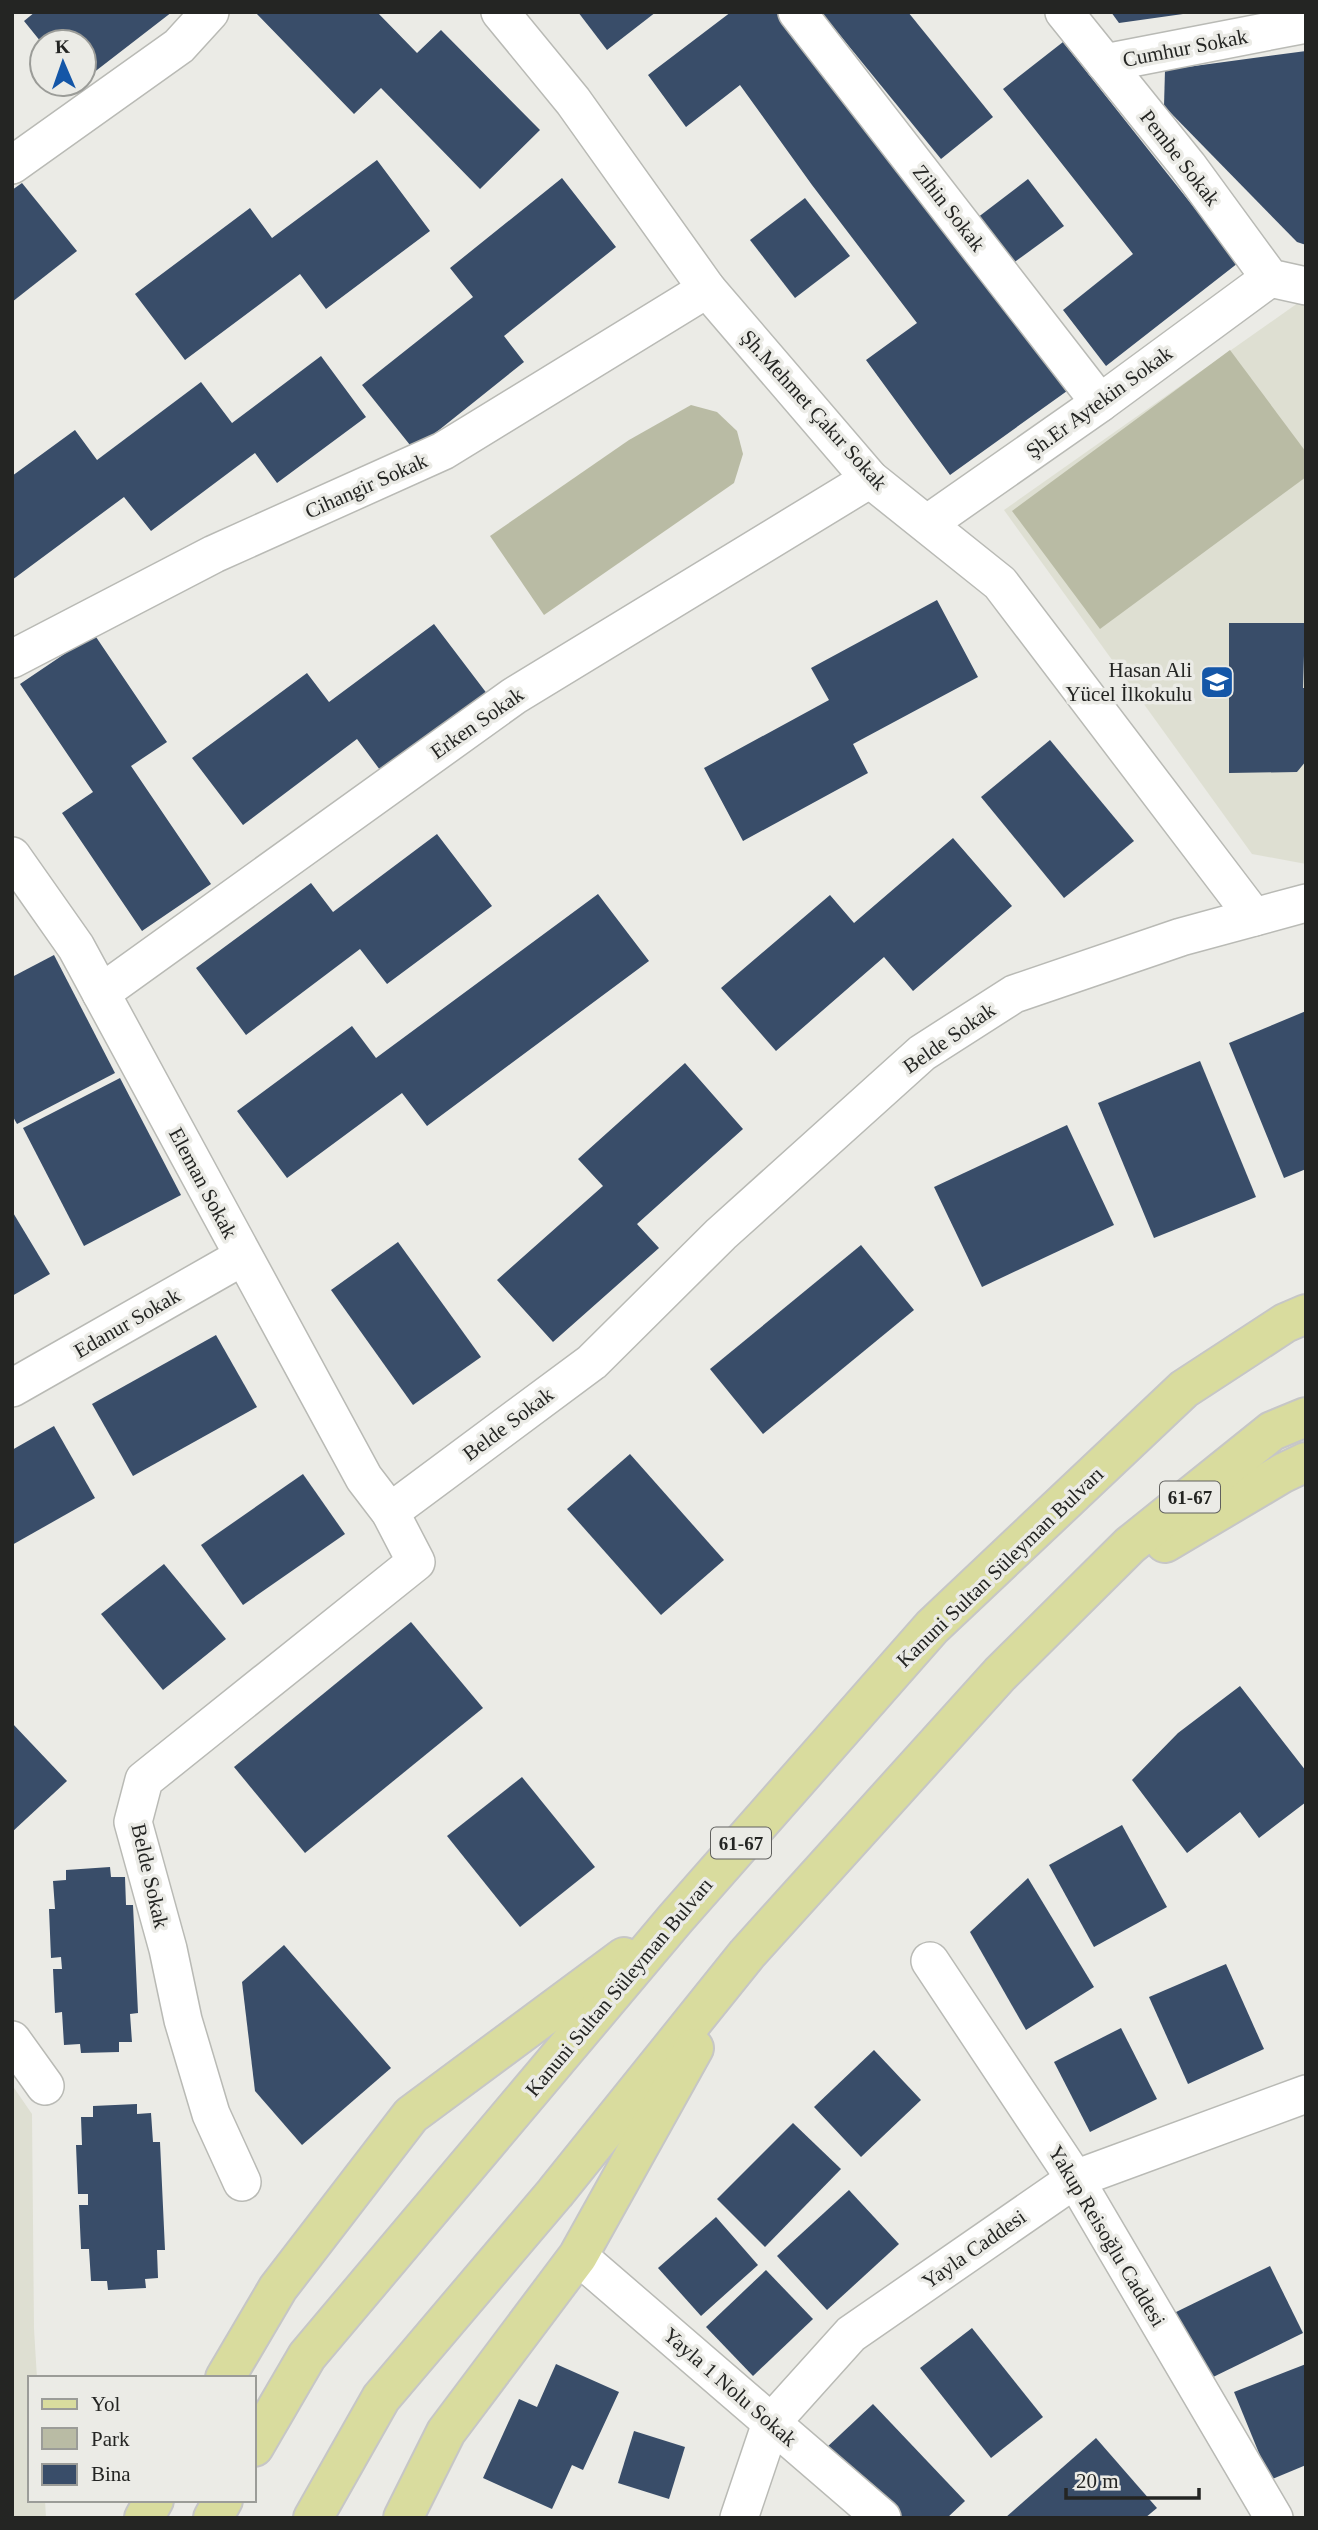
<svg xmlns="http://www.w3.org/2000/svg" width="1318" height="2530" viewBox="0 0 1318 2530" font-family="'Times New Roman',serif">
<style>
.built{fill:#dedfd2}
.green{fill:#b9bba4}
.building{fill:#394d69}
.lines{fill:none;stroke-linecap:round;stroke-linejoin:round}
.street-casing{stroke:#b9bab5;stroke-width:40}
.primary-casing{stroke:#c6c6c6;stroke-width:42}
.street{stroke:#fff;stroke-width:37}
.primary{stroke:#d9dc9e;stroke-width:38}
.labels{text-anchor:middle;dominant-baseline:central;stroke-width:7;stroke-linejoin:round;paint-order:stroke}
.shield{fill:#ebebe6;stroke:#60605e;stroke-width:2}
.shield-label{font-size:19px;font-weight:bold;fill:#242523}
.street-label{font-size:21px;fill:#242523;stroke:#ebebe6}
.poi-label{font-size:21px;fill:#242523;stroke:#ebebe6;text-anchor:end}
</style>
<rect width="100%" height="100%" fill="#ebebe6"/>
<g class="built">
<path d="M1305 298 1306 299V864L1252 854 1004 510Z"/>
<path d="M12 2085 32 2114 34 2329 37 2378H30V2500H45L46 2518H12Z"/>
</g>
<g class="green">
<path d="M1230 350 1306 452V477L1100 629 1012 511Z"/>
<path d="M691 405 717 412 737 431 743 454 734 483 544 615 490 536 629 440Z"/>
</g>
<g class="building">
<path d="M35 12H172L84 80V42H41L24 21Z"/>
<path d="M255 12H377L417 53 441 30 540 130 480 189 381 88 354 114Z"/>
<path d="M578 12H656L607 50Z"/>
<path d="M731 12H785L926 198 1067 391 950 475 866 360 917 323 812 185 740 85 686 127 648 75Z"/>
<path d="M821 12H908L993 117 941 159Z"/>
<path d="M1111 12H1183V14L1119 23Z"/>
<path d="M1063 42 1238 263 1106 366 1063 310 1133 254 1003 89Z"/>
<path d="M1306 51V245L1297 242 1164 106 1165 70Z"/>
<path d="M377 160 430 231 326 309 300 274 185 360 135 294 250 208 272 238Z"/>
<path d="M562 178 616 247 504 336 524 362 414 450 362 385 473 297 450 268Z"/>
<path d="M1028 179 1064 226 1012 264 977 218Z"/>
<path d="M22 183 77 251 12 302V190Z"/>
<path d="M805 198 850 256 795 298 750 240Z"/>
<path d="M321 356 366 417 277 483 255 453 151 531 124 497 12 580V476L75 430 97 460 201 382 232 423Z"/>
<path d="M937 600 978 677 853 744 868 773 743 841 704 768 829 700 811 668Z"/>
<path d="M1229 623H1305L1303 688H1306V761L1297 772 1229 773Z"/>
<path d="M434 624 488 695 383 774 357 739 243 825 192 758 307 673 329 702Z"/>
<path d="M94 634 167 742 131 766 211 884 142 931 62 813 93 792 20 684Z"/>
<path d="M1050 740 1134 841 1064 898 981 797Z"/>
<path d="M437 834 492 906 387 984 360 949 246 1035 196 968 311 883 333 912Z"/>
<path d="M953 838 1012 906 913 991 884 957 776 1051 721 988 830 895 854 923Z"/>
<path d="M598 894 649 961 427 1126 402 1093 287 1178 237 1111 352 1026 376 1058Z"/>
<path d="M54 955 115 1073 17 1124 12 1115V977Z"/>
<path d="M1306 1011V1169L1284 1178 1229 1043Z"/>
<path d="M1200 1061 1256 1197 1154 1238 1098 1103Z"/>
<path d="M685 1063 743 1129 637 1224 659 1248 553 1342 497 1280 603 1186 578 1159Z"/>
<path d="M120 1078 181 1195 84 1246 23 1128Z"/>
<path d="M1067 1125 1114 1225 982 1287 934 1187Z"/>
<path d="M12 1211 50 1274 12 1296Z"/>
<path d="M398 1242 481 1357 413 1405 331 1290Z"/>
<path d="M861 1245 914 1310 763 1434 710 1369Z"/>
<path d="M216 1335 257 1407 133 1476 92 1404Z"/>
<path d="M54 1426 95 1498 12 1545V1450Z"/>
<path d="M630 1454 724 1560 661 1615 567 1509Z"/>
<path d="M303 1474 345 1534 243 1605 201 1545Z"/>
<path d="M164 1564 226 1639 163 1690 101 1614Z"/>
<path d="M411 1622 483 1708 305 1853 234 1767Z"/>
<path d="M1240 1686 1306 1771V1802L1259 1838 1240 1812 1187 1853 1132 1780 1178 1733Z"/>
<path d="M12 1723 67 1781 12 1832Z"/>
<path d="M522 1777 595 1867 520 1927 447 1836Z"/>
<path d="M1122 1825 1167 1907 1094 1947 1049 1865Z"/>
<path d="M110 1867 111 1877H125L126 1905H133L138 2013 130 2014 132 2042H119V2052L81 2053 80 2044 64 2045 62 2012 55 2013 53 1969H62L61 1957 51 1958 49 1909H55L53 1881 66 1880V1870Z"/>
<path d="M1028 1878 1094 1987 1026 2030 970 1932Z"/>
<path d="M284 1945 391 2068 302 2145 255 2091 242 1982Z"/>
<path d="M1226 1964 1264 2049 1188 2084 1149 1997Z"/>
<path d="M1121 2028 1157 2099 1090 2132 1054 2062Z"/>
<path d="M874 2050 921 2100 861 2157 814 2107Z"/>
<path d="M137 2104V2114L151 2113 153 2142H160L165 2250H157L158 2278 145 2279 146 2288 108 2290 107 2281H91L89 2249H81L79 2205H88V2194H78L76 2145H82L81 2117H93V2106Z"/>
<path d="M793 2123 841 2169 765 2247 717 2199Z"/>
<path d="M849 2190 899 2244 827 2310 777 2256Z"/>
<path d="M716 2217 758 2265 701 2316 658 2268Z"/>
<path d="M1270 2266 1303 2333 1205 2381 1172 2314Z"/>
<path d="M766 2270 813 2319 753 2376 706 2327Z"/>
<path d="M972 2328 1043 2417 991 2458 920 2368Z"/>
<path d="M556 2364 619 2392 583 2470 572 2465 552 2509 483 2478 519 2399 537 2407Z"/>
<path d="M1306 2364V2465L1270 2480 1234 2392Z"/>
<path d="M873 2404 965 2501 947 2518H890L825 2449Z"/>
<path d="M634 2431 685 2447 669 2499 618 2483Z"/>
<path d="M1096 2438 1157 2508 1145 2518H1005Z"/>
</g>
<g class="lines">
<g class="street-casing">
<g id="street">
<path d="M500 12 573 101 707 289 870 479 1000 583 1254 917"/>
<path d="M797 12 1100 403"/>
<path d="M1064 12 1188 166 1270 278 1306 286"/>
<path d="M1105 63 1306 24"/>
<path d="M12 165 179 46 210 12"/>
<path d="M927 524 1100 403 1270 278"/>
<path d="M12 659 214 554 443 451 707 289"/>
<path d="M12 856 76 947 364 1478 390 1512 416 1562 144 1780 133 1822 168 1949 183 2020 211 2114 242 2182"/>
<path d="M101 993 514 696 870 479"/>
<path d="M12 1388 242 1257"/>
<path d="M390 1512 592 1362 721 1234 922 1053 1014 994 1181 937 1306 903"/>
<path d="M930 1961 1075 2179 1274 2518"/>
<path d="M12 2040 45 2086"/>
<path d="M578 2256 882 2518"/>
<path d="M739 2518 771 2423 851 2334 1075 2179 1306 2094"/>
</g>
</g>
<g class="primary-casing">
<g id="primary">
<path d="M1165 1543 1283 1473 1306 1462"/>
<path d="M225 2378 278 2288 411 2115 624 1957"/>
<path d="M254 2447 307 2356 676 1918 932 1627 1184 1389 1285 1323 1306 1314"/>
<path d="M144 2518 154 2500"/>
<path d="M213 2518 223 2500"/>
<path d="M313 2518 381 2398 555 2193 747 1954 1000 1674 1130 1545 1272 1431 1306 1417"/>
<path d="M403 2518 446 2432 578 2256 694 2048"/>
</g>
</g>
<use href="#street" class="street"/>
<use href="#primary" class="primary"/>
</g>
<defs>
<g id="school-square" transform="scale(1.75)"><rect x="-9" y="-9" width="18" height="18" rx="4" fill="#1456a7" stroke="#ebebe6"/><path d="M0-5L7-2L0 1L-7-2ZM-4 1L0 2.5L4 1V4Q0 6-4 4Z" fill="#fff"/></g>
</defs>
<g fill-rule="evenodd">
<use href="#school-square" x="1217" y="682"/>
</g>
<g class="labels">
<g class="shield">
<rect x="1160" y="1481.5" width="60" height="31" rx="5"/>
<rect x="711" y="1827.5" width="60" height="31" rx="5"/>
</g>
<g class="shield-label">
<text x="1190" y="1497">61-67</text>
<text x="741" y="1843">61-67</text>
</g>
<g class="street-label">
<text transform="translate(1185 48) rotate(-11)">Cumhur Sokak</text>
<text transform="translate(1180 158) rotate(52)">Pembe Sokak</text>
<text transform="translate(949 208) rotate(52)">Zihin Sokak</text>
<text transform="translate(1099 402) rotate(-36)">Şh.Er Aytekin Sokak</text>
<text transform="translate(814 410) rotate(48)">Şh.Mehmet Çakır Sokak</text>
<text transform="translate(366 486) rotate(-24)">Cihangir Sokak</text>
<text transform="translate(477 723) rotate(-35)">Erken Sokak</text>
<text transform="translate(949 1038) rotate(-35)">Belde Sokak</text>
<text transform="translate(203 1183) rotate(62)">Eleman Sokak</text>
<text transform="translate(127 1323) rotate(-30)">Edanur Sokak</text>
<text transform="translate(508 1424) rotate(-37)">Belde Sokak</text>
<text transform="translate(1000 1567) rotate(-44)">Kanuni Sultan Süleyman Bulvarı</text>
<text transform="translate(150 1876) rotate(77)">Belde Sokak</text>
<text transform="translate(619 1987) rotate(-50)">Kanuni Sultan Süleyman Bulvarı</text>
<text transform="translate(1107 2236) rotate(59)">Yakup Reisoğlu Caddesi</text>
<text transform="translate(974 2249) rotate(-35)">Yayla Caddesi</text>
<text transform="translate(730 2387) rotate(41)">Yayla 1 Nolu Sokak</text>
</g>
<g class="poi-label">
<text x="1192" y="670">Hasan Ali<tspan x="1192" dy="24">Yücel İlkokulu</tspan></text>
</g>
</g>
<rect width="1318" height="2530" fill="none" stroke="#242523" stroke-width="28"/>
<rect x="28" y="2376" width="228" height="126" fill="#ebebe6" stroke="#9b9c98" stroke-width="2"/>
<rect x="42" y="2399" width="35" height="10" fill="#d9dc9e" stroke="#9b9c98" stroke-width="2"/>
<text x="91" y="2411" font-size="21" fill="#242523">Yol</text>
<rect x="42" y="2428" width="35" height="21" fill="#b9bba4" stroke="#9b9c98" stroke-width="2"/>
<text x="91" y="2446" font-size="21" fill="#242523">Park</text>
<rect x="42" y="2464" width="35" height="21" fill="#394d69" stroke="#9b9c98" stroke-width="2"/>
<text x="91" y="2481" font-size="21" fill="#242523">Bina</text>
<g transform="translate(63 63) rotate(358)"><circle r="33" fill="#ebebe6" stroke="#9b9c98" stroke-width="2"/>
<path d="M0-5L12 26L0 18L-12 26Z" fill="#1456a7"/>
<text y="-10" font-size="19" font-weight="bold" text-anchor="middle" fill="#242523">K</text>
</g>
<path d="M1066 2488v10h133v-10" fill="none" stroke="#242523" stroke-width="3.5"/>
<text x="1076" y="2488" font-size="21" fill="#242523" stroke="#ebebe6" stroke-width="5" paint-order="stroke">20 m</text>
</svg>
